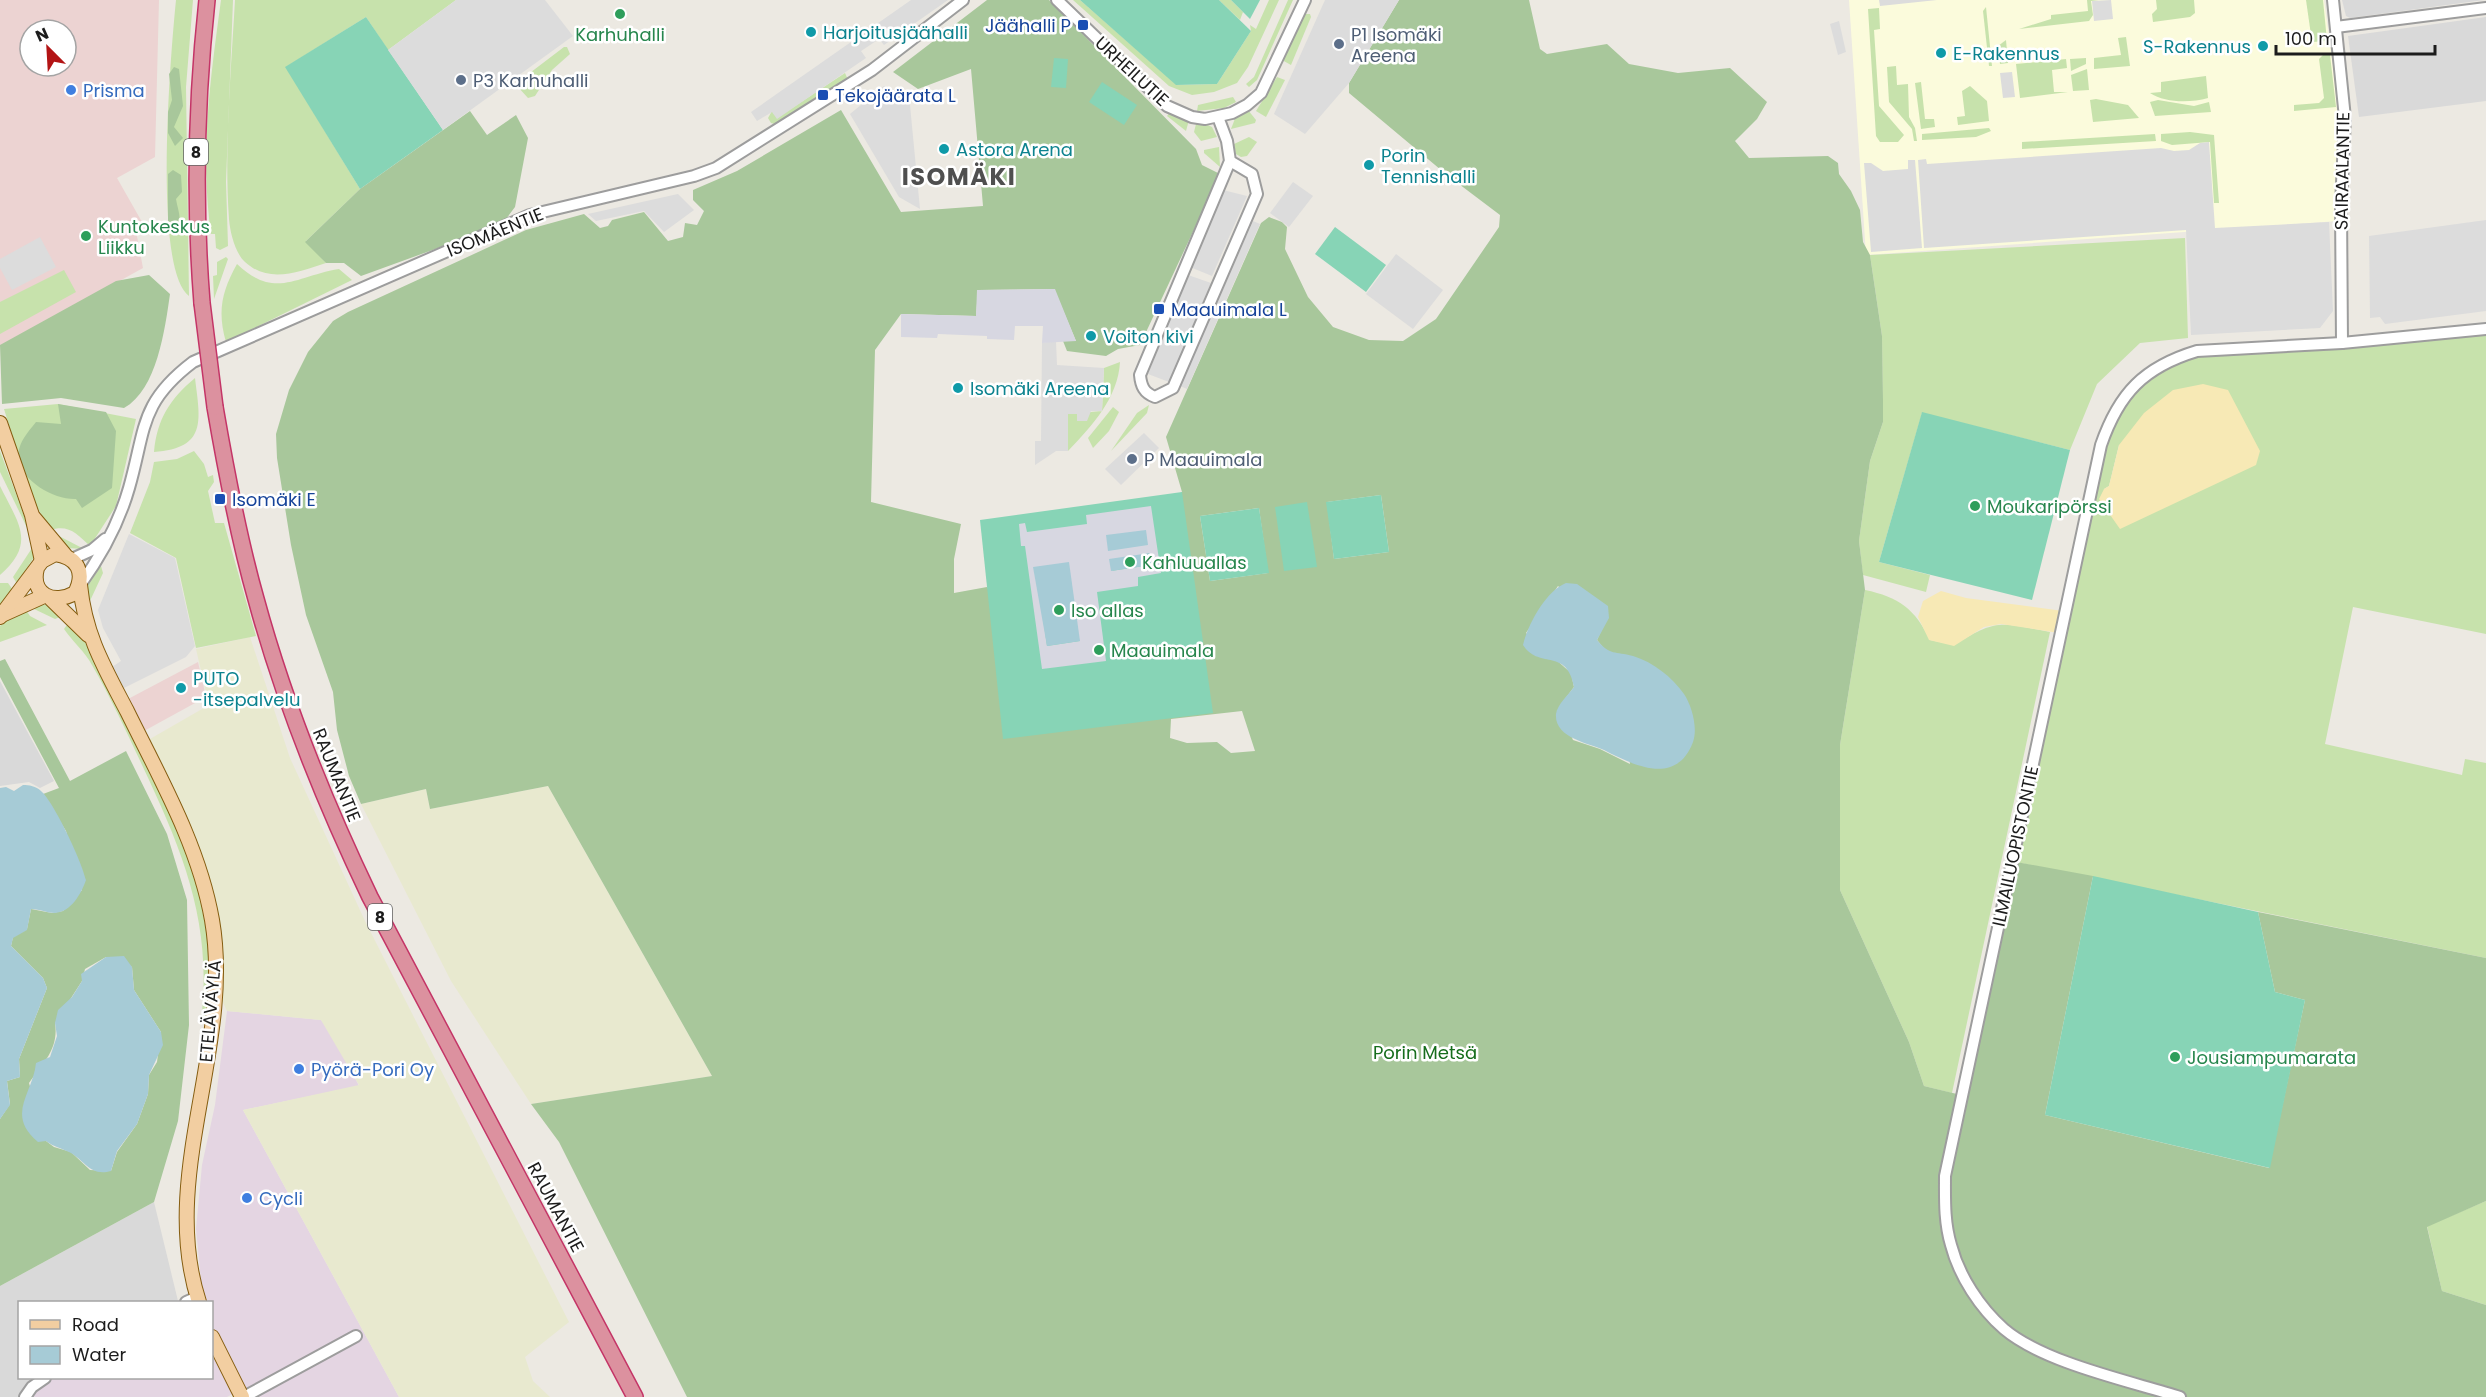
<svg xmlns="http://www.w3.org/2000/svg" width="2486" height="1397" viewBox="0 0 2486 1397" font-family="Poppins,sans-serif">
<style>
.residential{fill:#d9d9d9}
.commercial{fill:#ecd3d2;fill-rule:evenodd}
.industrial{fill:#e4d5e2}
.education{fill:#fbfbdc}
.farmland{fill:#e8e9cf}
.grass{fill:#c7e2ac;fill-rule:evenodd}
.forest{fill:#a8c79b;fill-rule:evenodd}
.sand{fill:#f7e9b5}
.pitch{fill:#87d4b6}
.parking{fill:#dcdcdc}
.plaza{fill:#d7d7e1;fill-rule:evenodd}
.water{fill:#a6cbd6}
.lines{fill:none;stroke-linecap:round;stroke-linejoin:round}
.minor-casing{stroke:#9d9d9d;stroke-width:14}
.major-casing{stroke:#845c0f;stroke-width:16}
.highway-casing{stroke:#c43567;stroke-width:18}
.minor{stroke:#fff;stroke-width:10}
.major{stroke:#f2cea1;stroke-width:14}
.highway{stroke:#dc919f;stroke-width:15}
.highway-bridge-casing{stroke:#c43567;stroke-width:18;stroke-linecap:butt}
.highway-bridge{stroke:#dc919f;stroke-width:15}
.leisure-dot{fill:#2e9e5b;stroke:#fff;stroke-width:2}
.transit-dot{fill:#1a4fb4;stroke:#fff;stroke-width:2}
.culture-dot{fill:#0f9aa8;stroke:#fff;stroke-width:2}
.service-dot{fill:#5c6f8a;stroke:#fff;stroke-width:2}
.shop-dot{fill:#3f7fe0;stroke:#fff;stroke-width:2}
.labels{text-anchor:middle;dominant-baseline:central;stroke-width:5;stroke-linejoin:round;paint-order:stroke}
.shield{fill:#fff;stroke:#606060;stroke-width:1.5}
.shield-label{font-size:16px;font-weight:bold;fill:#1c1c1c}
.transit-label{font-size:18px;fill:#164399;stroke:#fff;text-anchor:start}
.culture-label{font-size:18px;fill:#0d838f;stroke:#fff;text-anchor:start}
.leisure-label{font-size:18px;fill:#27864d;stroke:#fff;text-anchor:start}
.service-label{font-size:18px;fill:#4e5e75;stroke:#fff;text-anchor:start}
.street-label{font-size:18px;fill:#1c1c1c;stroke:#fff}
.shop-label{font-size:18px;fill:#366cbe;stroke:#fff;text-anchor:start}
.park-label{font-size:18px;fill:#166d1c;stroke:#fff}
.district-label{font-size:24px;font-weight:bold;letter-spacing:1.5px;fill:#4f4f4f;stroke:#fff}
</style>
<rect width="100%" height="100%" fill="#ece9e2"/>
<g class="residential">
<path d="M2342 0H2484L2350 18 2346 16Z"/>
<path d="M2486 17V101L2359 117 2348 36Z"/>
<path d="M0 681 54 781 40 788 29 782 0 786Z"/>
<path d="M154 1202 178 1301 20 1302V1378H38L21 1397H0V1286Z"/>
</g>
<g class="commercial">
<path d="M0 0H159L155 157 117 178 142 222 135 226 143 268 0 347ZM30 30H66V66H30Z"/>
<path d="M198 662 206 697 144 731 128 699Z"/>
</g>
<path class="industrial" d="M227 1011 321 1020 336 1040 359 1086 243 1110 399 1397H250L245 1388 227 1397H21L28 1383 38 1378H212V1302H174L202 1291 196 1229 202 1165 215 1105Z"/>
<path class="education" d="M1849 0H2324L2341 125 2338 221 1866 255Z"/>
<g class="farmland">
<path d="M250 637 290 758 365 921 569 1322 525 1357 533 1381 550 1397H399L243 1110 359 1085 321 1020 227 1011 215 986 212 922 143 743 209 705 196 649Z"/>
<path d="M548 786 712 1076 531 1104 451 981 361 804 426 789 430 809Z"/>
</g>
<g class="grass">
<path d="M176 0H193L186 87 189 296C152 269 171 49 176 0Z"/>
<path d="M221 0H233L226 182 228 246 220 250 216 248 215 234H211C200 152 210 81 221 0Z"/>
<path d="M235 0H456L388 50 366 17 286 67 360 189 306 241 326 263C298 272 269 284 245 262 235 253 230 232 229 219 224 148 231 72 235 0Z"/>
<path d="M1073 0H1080L1177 85 1217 84 1251 31 1250 25 1256 29 1269 0H1279L1248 67 1237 83 1214 92 1192 95 1169 86Z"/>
<path d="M1219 0H1231L1243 12 1240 20Z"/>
<path d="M1288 0H1293L1257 80 1249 87 1246 84 1254 77Z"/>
<path d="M2087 0H2099L2091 1 2093 15 2089 21 2019 29 2051 19V15L2088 11Z"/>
<path d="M2156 0H2194L2195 13 2190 17 2153 22 2152 14 2157 9Z"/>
<path d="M2306 0H2323L2327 41 2312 42Z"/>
<path d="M1986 7 1992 66H1989L1983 11Z"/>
<path d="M1879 8 1880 29 1874 30 1879 106 1904 135 1898 142H1880L1876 136 1868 9Z"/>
<path d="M1303 14H1310L1311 17 1291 65 1282 60Z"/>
<path d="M2126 37 2130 66 2094 69V58L2121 55 2118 38Z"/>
<path d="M2006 40 2008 63 2000 64 1998 46Z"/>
<path d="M564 47H567L570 54 552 70 535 96 528 98 518 87V82Z"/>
<path d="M2323 55H2330L2336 107 2294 111V105L2319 103 2324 98 2319 59Z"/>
<path d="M2086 58V64L2071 71 2070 59Z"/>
<path d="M2066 59 2067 68 2052 70 2054 92H2068L2020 98 2016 64Z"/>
<path d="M1896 66 1897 85 1908 84 1909 117 1915 128 1917 141H1914L1912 129 1889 102 1887 67Z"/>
<path d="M2087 69 2089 90 2073 91 2071 75Z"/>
<path d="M845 73 848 80 778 125 771 123 768 118 772 111 777 118Z"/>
<path d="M2206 76 2208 98C2190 103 2165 103 2150 93L2161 92V82Z"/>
<path d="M1277 77 1285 80 1266 117 1256 111Z"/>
<path d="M1921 82 1925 119H1934L1935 127 1921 129 1915 83Z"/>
<path d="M1970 86 1987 101 1989 121 1958 125 1957 117 1965 116 1962 91Z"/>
<path d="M1233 97 1236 102 1224 108 1197 111 1198 105Z"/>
<path d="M2096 99 2128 105 2139 118 2093 122 2090 100Z"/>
<path d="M2158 100 2194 106 2209 102 2211 112 2155 116 2150 102Z"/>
<path d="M1248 110 1256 120 1255 123 1231 129 1236 116Z"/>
<path d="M1170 112 1189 120 1186 131 1167 116Z"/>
<path d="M1197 120 1212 127 1217 137 1201 141 1194 132Z"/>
<path d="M1989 128 1991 131 1976 137 1922 140V134Z"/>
<path d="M2190 132 2214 135 2219 203H2214L2210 142 2172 145 2161 141V134Z"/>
<path d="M2155 134 2156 141 2022 149V142Z"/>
<path d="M1249 137 1257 142 1247 156 1241 157 1236 154 1234 144Z"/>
<path d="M1219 147 1220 167 1204 153V150Z"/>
<path d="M2185 238 2188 338 2140 343 2097 384 2070 450 1922 413 1879 562 1930 575 1926 592 1863 575 1859 541 1870 461 1883 422 1882 336 1870 255Z"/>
<path d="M226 257 228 259 214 299 213 276 217 275V262Z"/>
<path d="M237 264C275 300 296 276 339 269L352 280 226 342C217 311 222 291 237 264Z"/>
<path d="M64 270 76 292 0 334V302Z"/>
<path d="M2486 329V634L2353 607 2325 744 2462 775 2465 759 2486 763V958L2011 861 2102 442 2124 397 2174 358ZM2119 445 2120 528 2104 489 2109 486Z"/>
<path d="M1120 362C1118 398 1092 426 1068 451V414L1102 411 1104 368Z"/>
<path d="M195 378C200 420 208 448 154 452 157 419 170 399 195 378Z"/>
<path d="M58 404 136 419 116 506 90 546C77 534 69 524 50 530L31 496 4 409Z"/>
<path d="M1149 405 1147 413 1111 451 1137 413Z"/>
<path d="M1113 407 1119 412 1109 431 1093 448 1088 438Z"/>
<path d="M0 451 28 526 32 538 0 472Z"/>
<path d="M194 451 204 464 208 477 213 475 214 482 208 491 215 523H224L256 636 196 648 176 558 130 533 150 482 154 462 177 459Z"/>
<path d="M0 486C18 523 37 543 0 575Z"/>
<path d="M59 536 84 549 66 548 55 537Z"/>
<path d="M34 545V557L17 584 13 577Z"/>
<path d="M101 566 103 573 89 603 85 589Z"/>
<path d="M0 583H8L13 590 0 606Z"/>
<path d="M1865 590C1899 597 1915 609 1930 640L1954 645C1998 618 2000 623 2050 632L1952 1093 1924 1086 1909 1042 1840 890V745Z"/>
<path d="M39 603 49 606 63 616 55 619 32 608Z"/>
<path d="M24 607 30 616 47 625 0 642V626Z"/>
<path d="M69 622 82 637 95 660C150 773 227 890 206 1021H201C213 924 183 852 143 767 127 733 111 698 92 665 85 652 73 642 64 629Z"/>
<path d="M2486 1201V1305L2442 1291 2427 1226Z"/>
</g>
<g class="forest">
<path d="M987 0H1049L1196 149 1202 165 1220 174 1140 345 1118 349 1106 356 1067 351 1063 341H1076L1054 289 978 290 976 316 901 314 875 350 871 502 961 524 954 559V593L987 587 997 604 1182 492 1166 437 1261 223 1269 217 1282 222 1287 227 1285 249 1308 297 1333 327 1369 340 1403 341 1436 319 1499 227 1500 215 1447 175 1349 93V83L1399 0H1529L1540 49 1547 54 1607 44 1629 64 1678 73 1730 68 1767 102 1757 119 1735 141 1749 158 1828 156 1838 163 1839 174 1851 191 1860 210 1863 242 1870 255 1882 336 1883 400V422L1870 461 1859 541 1865 590 1840 745V890L1909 1042 1924 1086 1961 1095 2011 861 2093 876 2045 1115 2269 1168 2305 1000 2275 992 2258 912 2486 958V1201L2427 1227 2442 1291 2486 1305V1397H687L559 1142 531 1104 712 1076 548 786 430 809 426 789 361 804 349 776 337 730 333 692 306 615 291 545 277 458 276 434 289 390 308 352 333 321 348 312 526 230 584 214 600 228 608 226 612 220 644 212 668 241 683 237 685 223 697 225 704 211 693 200V190L737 171 841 110 901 212 983 206 971 69 918 89 893 72ZM1381 495 1389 552 1334 559 1327 502ZM1259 508 1268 573 1210 581 1200 516ZM1558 586 1603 627 1597 640 1606 651 1616 654 1630 764 1600 749 1573 740 1559 707 1574 687 1571 673 1526 633ZM1242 711 1255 751 1231 753 1217 742 1187 743 1170 738 1171 719Z"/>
<path d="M174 67 179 69 183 106 174 127 183 138 175 146 168 133V112L172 100 169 74Z"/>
<path d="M470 111 487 135 516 115 528 138 515 207 506 219 438 248 361 276 344 263H326L305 242 360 189Z"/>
<path d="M173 170 181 175 182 192 176 199C179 216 185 222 168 232V174Z"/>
<path d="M149 275 170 294C165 329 157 390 124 408L61 398 2 404 0 345 116 281Z"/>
<path d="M58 404 106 412 116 431 112 488 82 508 76 499C55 500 22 482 19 459 16 445 28 432 36 422L61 424Z"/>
<path d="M5 659 70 781 126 751 167 834 187 900 189 1025 178 1121 154 1202 0 1286V1119L10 1104 7 1081 20 1077 19 1059 47 988 43 978 11 946 13 937 27 929 31 909 52 913 63 911 82 890 66 831 43 794 59 788 0 677V661ZM106 957 132 967 134 990 161 1032 157 1062 149 1075 148 1094 137 1124 117 1152 111 1171 90 1170 71 1152 54 1147 46 1141 29 1083C43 1063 59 1049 55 1023L82 981 85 969Z"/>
</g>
<g class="sand">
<path d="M2203 384 2228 390 2260 451 2256 465 2120 529 2099 499 2104 489 2109 486 2119 445 2144 413 2173 390Z"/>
<path d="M1941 591 1966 598 2063 611 2059 633 2001 624 1984 627 1954 646 1929 640 1918 617 1923 601Z"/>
</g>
<g class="pitch">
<path d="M1080 0H1219L1251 31 1217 84 1176 85Z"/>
<path d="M1231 0H1260L1250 19Z"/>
<path d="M366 17 443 130 360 189 285 67Z"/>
<path d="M1054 58 1068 59 1066 88 1051 87Z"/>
<path d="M1102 82 1137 105 1124 125 1089 102Z"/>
<path d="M1335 227 1386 265 1366 292 1315 254Z"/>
<path d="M1922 412 2070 450 2032 600 1879 562Z"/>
<path d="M1182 492 1213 713 1003 739 980 520Z"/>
<path d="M1381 495 1389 552 1334 559 1326 502Z"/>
<path d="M1307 502 1317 567 1284 571 1275 507Z"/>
<path d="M1259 508 1269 573 1210 581 1200 516Z"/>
<path d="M2093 876 2258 912 2275 992 2305 1000 2270 1168 2045 1115Z"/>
</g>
<g class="parking">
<path d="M456 0H545L573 36 443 130 388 50Z"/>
<path d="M911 0H948L884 45 879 39 861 51 866 58 777 119 772 112 757 121 751 112Z"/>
<path d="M1325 0H1399L1349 83 1305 134 1274 114Z"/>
<path d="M1879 0H1937L1880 6Z"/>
<path d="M2111 0 2113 19 2094 21 2092 1Z"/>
<path d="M1839 21 1846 52 1838 55 1830 24Z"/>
<path d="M2012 72 2015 97 2003 98 2000 73Z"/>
<path d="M884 86 909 95 920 209 899 197 850 114Z"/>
<path d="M2209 142 2215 228 2329 222 2333 311 2320 328 2191 335 2186 230 1924 248 1918 160 1926 159 1927 164 2161 148 2174 151 2189 150 2200 143Z"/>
<path d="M1908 160H1915L1922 248 1871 252 1864 163H1871L1883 171 1908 169Z"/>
<path d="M1293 182 1313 196 1289 227 1270 213Z"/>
<path d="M1223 190 1247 196 1212 276 1190 267Z"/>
<path d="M678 194 694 210 664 232 644 211 596 221 588 214Z"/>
<path d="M2486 220V311L2385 324 2380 317 2370 318 2369 236Z"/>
<path d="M1253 221 1260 224 1187 389 1180 386Z"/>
<path d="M40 237 56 267 12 290 0 268V259Z"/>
<path d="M1396 254 1443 290 1413 329 1366 294Z"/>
<path d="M1188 275 1211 283 1169 382 1148 374Z"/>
<path d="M1056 341 1057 365 1104 368 1102 411H1091L1087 421H1077V414H1068V451H1056L1035 465V441H1041L1042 343Z"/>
<path d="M1144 433 1159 448 1121 485 1105 469Z"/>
<path d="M129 534 175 558 195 646 186 657 124 688 112 667 121 661 103 628 98 610Z"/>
</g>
<g class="plaza">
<path d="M1055 289 1076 341 1042 343 1043 326H1015L1014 340 987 339V336L938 334 937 338 901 337V314L976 316 977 290Z"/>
<path d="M1151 506 1161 573 1138 577V586L1097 592 1106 661 1042 669 1025 546H1021L1019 524 1025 523 1027 532 1087 524 1086 515ZM1149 553 1151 565 1111 571ZM1037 577 1080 641 1047 646Z"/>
</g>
<g class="water">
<path d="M1146 530 1148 545 1108 551 1106 535Z"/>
<path d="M1150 553 1151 565 1111 571 1109 559Z"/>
<path d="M1069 562 1080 641 1047 646 1033 567Z"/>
<path d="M1566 583 1577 584 1608 606 1609 618 1597 640C1610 656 1615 651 1633 656 1653 662 1672 677 1684 694 1692 706 1698 728 1693 742 1676 787 1633 765 1604 750 1589 743 1554 738 1556 714 1557 705 1569 694 1574 687 1567 647 1539 670 1523 645 1528 624 1546 591 1566 583Z"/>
<path d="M23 785C29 785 36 786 41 791 54 802 82 862 86 880 81 894 71 912 55 913 47 913 40 909 31 909L27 930 13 938 11 946 43 978 47 988 19 1059 20 1077 7 1081 10 1105 0 1119V788L6 787 14 791Z"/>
<path d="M124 956 132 967 134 990 161 1032 163 1045 149 1075 148 1094 137 1124 117 1151 111 1171C90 1177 85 1160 69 1152 61 1148 54 1147 46 1141L38 1142C5 1114 33 1094 36 1063L50 1057 57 1036 55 1023 58 1010 72 997 82 981 81 974 106 957Z"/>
</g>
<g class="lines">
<g class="minor-casing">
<g id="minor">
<path d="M1057 0 1167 106 1192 117 1205 119 1232 113 1247 105 1261 93 1305 0"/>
<path d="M2333 0 2345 118 2341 205 2342 343"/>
<path d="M2336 27 2486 8"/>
<path d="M1218 117 1227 141 1230 161 1140 375C1141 386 1144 393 1155 397L1173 388 1257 194 1252 174 1230 161"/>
<path d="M72 559 92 550 105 539"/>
<path d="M80 585C101 556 119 523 129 488 146 429 139 403 193 362L530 215 694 176 716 168 872 70 963 0"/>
<path d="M186 1302 197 1297"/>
<path d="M25 1397 32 1387 45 1378"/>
<path d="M244 1397 356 1336"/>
<path d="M2180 1397C2130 1381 2044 1363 2004 1329 1980 1308 1959 1276 1951 1245 1944 1222 1945 1198 1945 1176L2101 445C2119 393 2144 367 2197 351L2342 343 2486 329"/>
</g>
</g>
<g class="major-casing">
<g id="major">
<path d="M0 423 32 515 42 561"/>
<path d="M34 518 65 555"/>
<path d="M80 585C85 635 104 667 127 711 160 778 199 846 212 920 234 1047 158 1176 199 1302"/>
<path d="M51 599 88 635"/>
<path d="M4 614 44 596"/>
<path d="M0 617 42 561 55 554C77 557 86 572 75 593 54 605 30 595 37 568"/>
<path d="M212 1337 242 1397"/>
</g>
</g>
<g class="highway-casing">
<g id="highway">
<path d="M202 303C194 202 196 101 207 0"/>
<path d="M215 407C226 471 238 536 256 599 284 702 324 801 370 897L635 1397"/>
</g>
</g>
<use href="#minor" class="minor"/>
<use href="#major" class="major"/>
<use href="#highway" class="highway"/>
<g class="highway-bridge-casing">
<path id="highway-bridge" d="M202 303 215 407"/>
</g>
<use href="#highway-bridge" class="highway-bridge"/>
</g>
<g class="leisure-dot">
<circle cx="620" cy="14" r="6"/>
<circle cx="86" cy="236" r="6"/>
<circle cx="1975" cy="506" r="6"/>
<circle cx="1130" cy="562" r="6"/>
<circle cx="1059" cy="610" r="6"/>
<circle cx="1099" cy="650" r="6"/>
<circle cx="2175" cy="1057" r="6"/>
</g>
<g class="transit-dot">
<rect x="1077" y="19" width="12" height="12" rx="3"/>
<rect x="817" y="89" width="12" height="12" rx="3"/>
<rect x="1153" y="303" width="12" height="12" rx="3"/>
<rect x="214" y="493" width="12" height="12" rx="3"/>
</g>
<g class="culture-dot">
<circle cx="811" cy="32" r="6"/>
<circle cx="2263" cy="46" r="6"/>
<circle cx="1941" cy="53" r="6"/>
<circle cx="944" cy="149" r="6"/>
<circle cx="1369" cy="165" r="6"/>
<circle cx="1091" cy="336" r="6"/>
<circle cx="958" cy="388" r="6"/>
<circle cx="181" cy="688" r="6"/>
</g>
<g class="service-dot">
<circle cx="1339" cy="44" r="6"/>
<circle cx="461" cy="80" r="6"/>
<circle cx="1132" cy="459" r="6"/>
</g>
<g class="shop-dot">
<circle cx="71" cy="90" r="6"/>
<circle cx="299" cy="1069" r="6"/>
<circle cx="247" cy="1198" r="6"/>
</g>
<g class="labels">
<g class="shield">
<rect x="184" y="139" width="24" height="26" rx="4.5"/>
<rect x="368" y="904" width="24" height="26" rx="4.5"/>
</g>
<g class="shield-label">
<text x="196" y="152">8</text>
<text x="380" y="917">8</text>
</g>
<g class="transit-label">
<text x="1071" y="25" text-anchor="end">Jäähalli P</text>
<text x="835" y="95">Tekojäärata L</text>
<text x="1171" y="309">Maauimala L</text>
<text x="232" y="499">Isomäki E</text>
</g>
<g class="culture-label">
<text x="823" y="32">Harjoitusjäähalli</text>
<text x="2251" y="46" text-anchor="end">S-Rakennus</text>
<text x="1953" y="53">E-Rakennus</text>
<text x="956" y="149">Astora Arena</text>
<text x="1381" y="155">Porin<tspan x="1381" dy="21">Tennishalli</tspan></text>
<text x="1103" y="336">Voiton kivi</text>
<text x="970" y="388">Isomäki Areena</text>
<text x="193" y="678">PUTO<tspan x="193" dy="21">-itsepalvelu</tspan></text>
</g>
<g class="leisure-label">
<text x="620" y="34" text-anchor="middle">Karhuhalli</text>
<text x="98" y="226">Kuntokeskus<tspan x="98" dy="21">Liikku</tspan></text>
<text x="1987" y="506">Moukaripörssi</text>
<text x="1142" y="562">Kahluuallas</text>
<text x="1071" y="610">Iso allas</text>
<text x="1111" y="650">Maauimala</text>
<text x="2187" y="1057">Jousiampumarata</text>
</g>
<g class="service-label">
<text x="1351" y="34">P1 Isomäki<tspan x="1351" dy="21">Areena</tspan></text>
<text x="473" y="80">P3 Karhuhalli</text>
<text x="1144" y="459">P Maauimala</text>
</g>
<g class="street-label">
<text transform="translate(1132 71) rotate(43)">URHEILUTIE</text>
<text transform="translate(2342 171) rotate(-89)">SAIRAALANTIE</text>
<text transform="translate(495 232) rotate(-22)">ISOMÄENTIE</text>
<text transform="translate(337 775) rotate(68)">RAUMANTIE</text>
<text transform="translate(2015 846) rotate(-78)">ILMAILUOPISTONTIE</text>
<text transform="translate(210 1011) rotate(-85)">ETELÄVÄYLÄ</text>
<text transform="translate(556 1207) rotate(62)">RAUMANTIE</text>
</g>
<g class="shop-label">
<text x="83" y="90">Prisma</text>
<text x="311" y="1069">Pyörä-Pori Oy</text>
<text x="259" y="1198">Cycli</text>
</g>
<g class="park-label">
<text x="1425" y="1052">Porin Metsä</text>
</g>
<g class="district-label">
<text x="959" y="176">ISOMÄKI</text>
</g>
</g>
<rect x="18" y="1301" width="195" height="78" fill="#ffffff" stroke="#a4a4a4" stroke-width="1.5"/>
<rect x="30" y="1320" width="30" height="9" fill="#f2cea1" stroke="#a4a4a4" stroke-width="1.5"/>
<text x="72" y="1331" font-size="18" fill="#1c1c1c">Road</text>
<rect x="30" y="1346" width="30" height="18" fill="#a6cbd6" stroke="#a4a4a4" stroke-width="1.5"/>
<text x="72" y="1361" font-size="18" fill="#1c1c1c">Water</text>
<g transform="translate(48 48) rotate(336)"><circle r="28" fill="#ffffff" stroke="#a4a4a4" stroke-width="1.5"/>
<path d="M0-4.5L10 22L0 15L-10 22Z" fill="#b31415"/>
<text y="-9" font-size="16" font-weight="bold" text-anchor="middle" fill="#1c1c1c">N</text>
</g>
<path d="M2276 45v9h159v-9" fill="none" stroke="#1c1c1c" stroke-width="3"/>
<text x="2285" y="45" font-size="18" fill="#1c1c1c" stroke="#ffffff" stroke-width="4.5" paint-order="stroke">100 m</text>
</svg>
